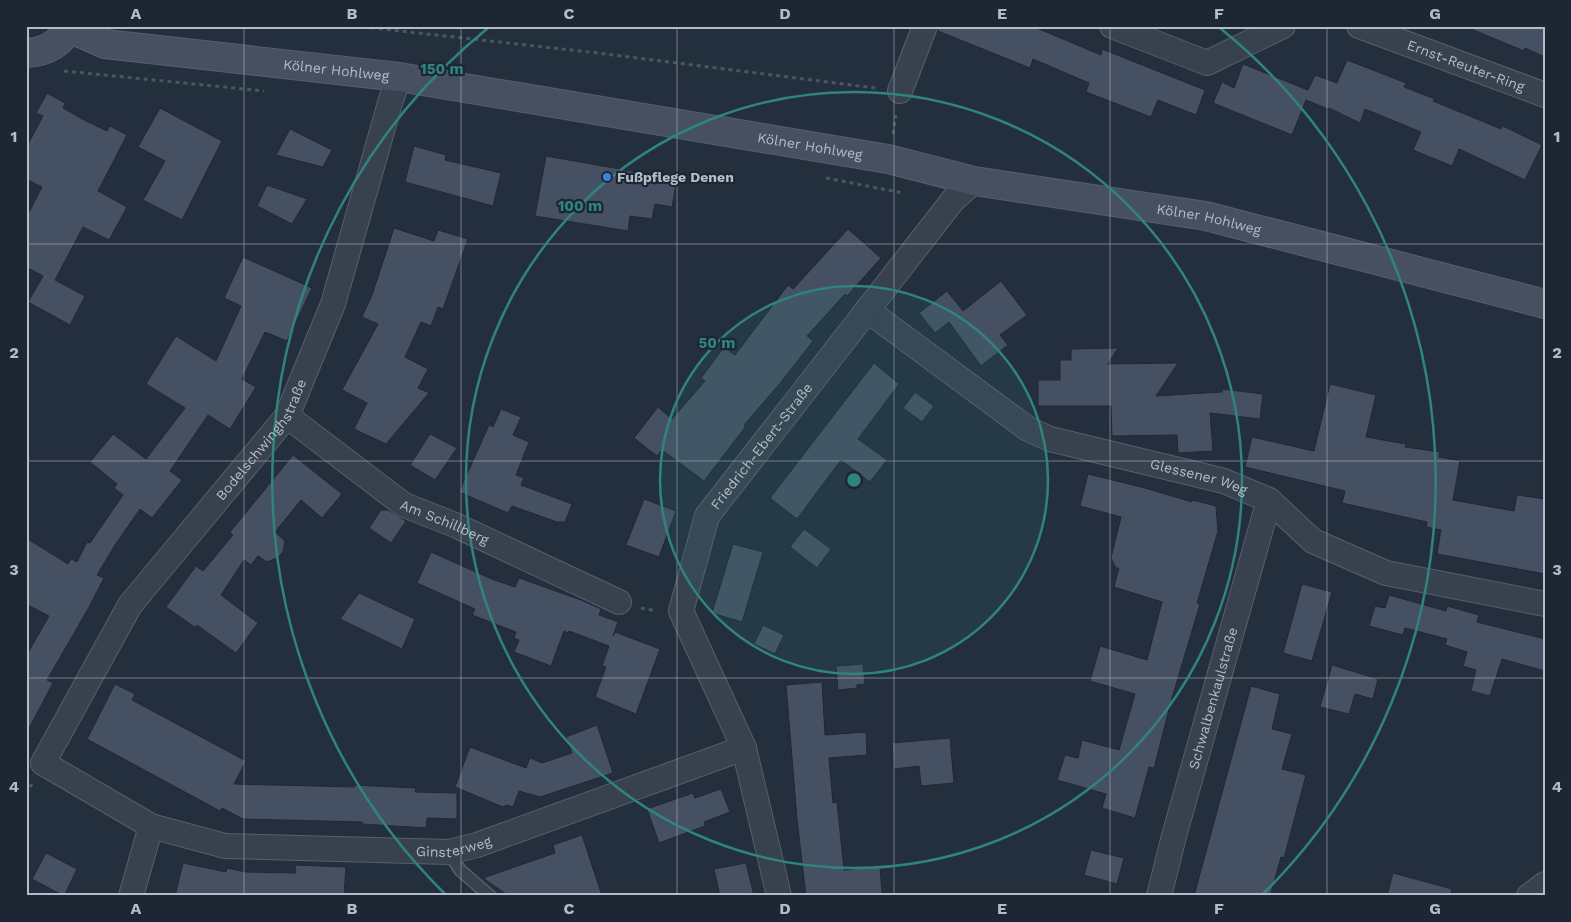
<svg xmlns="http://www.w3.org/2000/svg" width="1571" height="922" viewBox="0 0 1571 922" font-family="'Work Sans',sans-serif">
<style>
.building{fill:#455162;stroke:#1f2835}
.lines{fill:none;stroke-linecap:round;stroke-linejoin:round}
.lane-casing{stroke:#565f6c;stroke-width:14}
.street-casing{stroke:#565f6c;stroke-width:26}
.secondary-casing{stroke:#565f6c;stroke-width:30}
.path{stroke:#44595c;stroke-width:3;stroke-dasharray:4 4;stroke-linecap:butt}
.lane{stroke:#38414e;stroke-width:11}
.street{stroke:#38414e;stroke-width:24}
.secondary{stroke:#465061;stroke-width:28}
.grid{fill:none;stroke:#b4bcc9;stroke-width:1;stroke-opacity:0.55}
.ring{fill:none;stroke:#308480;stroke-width:2.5}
.shop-dot{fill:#3f7fe0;stroke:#1d2633;stroke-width:2}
.labels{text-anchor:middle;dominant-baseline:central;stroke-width:4.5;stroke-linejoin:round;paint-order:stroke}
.street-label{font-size:14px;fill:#b4bcc9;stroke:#1d2633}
.poi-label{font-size:14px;font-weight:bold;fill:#b4bcc9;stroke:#1d2633;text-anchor:start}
.centre{fill:#308480;stroke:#1d2633;stroke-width:2.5}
.ring-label{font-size:15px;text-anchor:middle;font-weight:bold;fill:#308480;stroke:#1d2633;stroke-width:4.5;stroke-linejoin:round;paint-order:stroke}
.neatline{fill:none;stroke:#b4bcc9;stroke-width:2}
.grid-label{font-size:16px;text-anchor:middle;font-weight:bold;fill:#b4bcc9}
</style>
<rect width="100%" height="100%" fill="#242f3e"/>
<g class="building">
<path d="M938 26H1032L1101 55 1102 49 1205 90 1196 115 1158 100 1151 117 1086 92 1089 83 1033 59 1030 68 938 31Z"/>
<path d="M1464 26H1545V57L1525 48 1524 51Z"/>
<path d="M1347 60 1406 83 1404 87 1435 99 1433 101 1501 129 1503 126 1542 145 1525 180 1459 149 1452 166 1413 150 1421 132 1365 109 1360 123 1329 108 1328 109 1306 100 1292 135 1213 103 1222 82 1234 88 1243 64 1308 90 1315 75 1337 83Z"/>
<path d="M47 93 65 103 63 108 84 120 107 131 110 126 127 135 98 191 127 207 109 240 83 227 55 280 85 296 70 325 28 302 43 276 26 267V218L42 187 26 179V148L43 116 36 113Z"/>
<path d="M160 108 222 141 182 220 143 200 165 161 138 147Z"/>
<path d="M290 129 332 150 323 167 276 155Z"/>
<path d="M414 146 446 155 445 160 501 173 493 206 405 182Z"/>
<path d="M546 156 677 179 672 207 655 204 652 219 630 216 628 231 535 216Z"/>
<path d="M267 185 307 199 292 224 257 206Z"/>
<path d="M394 228 434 241 438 230 468 239 443 309 438 307 431 326 421 322 405 357 428 369 418 388 429 393 386 444 354 429 367 403 342 390 378 324 362 317 372 295Z"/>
<path d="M848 229 881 258 847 296 845 294 807 336 813 341 782 381 744 425 746 426 704 481 662 450 657 456 634 438 658 407 672 419 705 381 701 378 724 347 735 355 788 285 793 289Z"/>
<path d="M243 257 312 288 287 341 265 332 242 379 256 387 230 429 208 415 170 471 182 480 152 518 140 509 115 545 97 575 104 578 88 609 47 680 53 683 26 734V656L49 616 26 604V538L68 564 71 559 77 562 87 542 90 543 123 495 114 488 117 484 90 462 113 434 146 459 185 408 146 384 176 336 216 361 241 306 224 298Z"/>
<path d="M1001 281 1027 315 1000 335 1008 345 981 366 949 322 935 333 919 313 947 291 963 311Z"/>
<path d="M1118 348 1108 364 1178 363 1156 396 1222 392V389L1263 394 1260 419 1210 413 1213 451 1178 453 1177 435 1112 436 1111 406H1038V380H1060V360H1071V349Z"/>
<path d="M874 363 899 384 858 439 887 460 870 482 841 460 797 519 770 498Z"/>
<path d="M1330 384 1376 395 1366 437 1406 444 1405 447 1440 452 1439 457 1460 461 1453 500 1514 511 1517 495 1545 499V574L1437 554 1441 530 1426 527 1427 522 1342 503 1345 491 1245 467 1252 437 1314 451Z"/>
<path d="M915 392 934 406 922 422 903 408Z"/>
<path d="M501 409 521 417 513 435 529 442 516 475 524 478 521 485 572 504 565 522H557L512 506 508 513 459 492 489 425 493 427Z"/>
<path d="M430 434 457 448 435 480 410 465Z"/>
<path d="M293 455 342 494 322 518 301 500 275 532 285 541 283 552 277 558 267 562 258 556 251 565 244 560 221 595 258 623 236 653 197 625 196 628 166 607 196 566 203 571 233 535 230 532Z"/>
<path d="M1088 474 1145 488 1192 502V500L1216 506 1218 531 1197 603 1200 604 1172 698 1154 768 1149 767 1135 818 1102 808 1106 794 1057 780 1065 755 1078 758 1082 740 1119 750 1135 694 1090 681 1100 646 1147 660 1162 602 1114 587 1119 568H1116L1111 558 1121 517 1080 506Z"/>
<path d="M644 499 676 511 659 557 626 545Z"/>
<path d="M381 510H388L406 521 391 543 369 528Z"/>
<path d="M804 529 831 549 817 568 790 547Z"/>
<path d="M733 544 763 552 742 622 712 613Z"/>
<path d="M431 552 494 580 515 587 519 578 581 600 601 609 599 615 618 622 613 636 615 632 660 649 636 714 595 697 606 667 602 666 609 646 569 631 568 633 564 631 551 666 514 652 519 640 514 638 516 632 472 615 475 609 417 583Z"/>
<path d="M1302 584 1332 592 1312 661 1283 653Z"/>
<path d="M359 593 415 619 402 649 340 619Z"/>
<path d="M1389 595 1446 611 1447 606 1479 615 1477 622 1545 639V671L1502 659 1490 696 1471 691 1476 670 1463 666 1467 652 1445 645 1447 639 1405 628 1403 635 1369 626 1375 606 1385 608Z"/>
<path d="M763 625 784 635 775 654 754 644Z"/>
<path d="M863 664 865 684 857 685V688L838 690 836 666Z"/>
<path d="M1332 665 1378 679 1373 699 1355 694 1349 714 1320 707Z"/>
<path d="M822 682 825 735 866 732 867 755 829 758 833 803 837 802 844 870 880 866 882 894 865 896H806L797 819 786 685Z"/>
<path d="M115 684 135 694 132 700 246 761 234 784 355 787 352 785 416 788 415 792 457 793V819L427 818 426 828 362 824V822L243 819 222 808 220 811 87 739Z"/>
<path d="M1251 686 1280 694 1272 729 1292 734 1282 769 1306 775 1284 858 1281 857 1270 896H1194Z"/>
<path d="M597 725 613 773 540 797 519 791 513 807 507 805 503 807 455 787 470 747 526 768 530 758 542 763 572 753 566 737Z"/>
<path d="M950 738 954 783 921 786 919 766 894 769 892 743Z"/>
<path d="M721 789 730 812 704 822 705 826 659 843 647 809 693 793 695 798Z"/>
<path d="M582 835 602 896H509L483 878 555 853 553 845Z"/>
<path d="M1091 850 1124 858 1117 884 1084 875Z"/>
<path d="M46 853 77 869 64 896 32 879Z"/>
<path d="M183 863 226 872 227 868 246 872 296 873 295 865 346 867 344 896H175Z"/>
<path d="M746 863 754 896H720L714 869Z"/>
<path d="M1393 873 1452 889 1451 896H1387Z"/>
</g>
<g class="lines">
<g class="lane-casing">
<path id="lane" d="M449 852 460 870 490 896"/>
</g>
<g class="street-casing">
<g id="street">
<path d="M1112 26 1207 63 1283 26"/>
<path id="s1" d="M1359 26 1545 95"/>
<path d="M900 91 925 26"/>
<path id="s2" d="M867 310 1028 429 1050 439 1224 481 1269 500 1313 541 1386 573 1545 604"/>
<path id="s3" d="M287 416 404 505 455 525 619 602"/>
<path id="s4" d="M151 826 225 846 449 852 477 845 744 748"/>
<path id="s5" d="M131 896 151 826 43 763 130 605 287 416 333 304 390 103 399 77"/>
<path id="s6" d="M779 896 744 748 681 611 707 516 953 200 974 181"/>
<path id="s7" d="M1159 896 1174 836 1269 500"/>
<path d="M1529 896 1545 884"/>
</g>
</g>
<g class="secondary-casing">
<g id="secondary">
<path id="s8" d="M69 28 105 44 399 77 888 159 974 181 1206 216 1545 304"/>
<path d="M26 53C46 52 61 44 70 26"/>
</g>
</g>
<g class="path">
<path d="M355 26 598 53 876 88"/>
<path d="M64 71 264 91"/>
<path d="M893 134 896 115"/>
<path d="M826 178 903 193"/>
<path d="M641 608 657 611"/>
<path d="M26 794 32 784"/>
</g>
<use href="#lane" class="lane"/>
<use href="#street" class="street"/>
<use href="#secondary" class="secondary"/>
</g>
<path class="grid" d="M244 26V896M461 26V896M677 26V896M894 26V896M1110 26V896M1327 26V896M26 244H1545M26 461H1545M26 678H1545"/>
<circle cx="854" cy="480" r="194" fill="#308480" fill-opacity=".12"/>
<g class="ring">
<circle cx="854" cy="480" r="194"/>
<circle cx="854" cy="480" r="388"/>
<path d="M446 895A582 582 0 0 1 488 28M1220 28A582 582 0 0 1 1262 895"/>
</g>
<circle class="shop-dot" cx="607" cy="177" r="5"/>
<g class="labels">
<g class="street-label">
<text stroke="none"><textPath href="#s1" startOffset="114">Ernst-Reuter-Ring</textPath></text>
<text stroke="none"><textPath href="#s8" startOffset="272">Kölner Hohlweg</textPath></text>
<text stroke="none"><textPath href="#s8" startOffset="752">Kölner Hohlweg</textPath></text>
<text stroke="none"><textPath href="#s8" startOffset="1158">Kölner Hohlweg</textPath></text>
<text stroke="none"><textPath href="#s5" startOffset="590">Bodelschwinghstraße</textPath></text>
<text stroke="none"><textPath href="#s6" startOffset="490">Friedrich-Ebert-Straße</textPath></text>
<text stroke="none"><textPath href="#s2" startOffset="378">Glessener Weg</textPath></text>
<text stroke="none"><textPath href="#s3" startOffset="191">Am Schillberg</textPath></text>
<text stroke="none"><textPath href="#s7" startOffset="205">Schwalbenkaulstraße</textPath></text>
<text stroke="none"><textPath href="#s4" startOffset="306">Ginsterweg</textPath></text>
</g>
<g class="poi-label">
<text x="617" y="177">Fußpflege Denen</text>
</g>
</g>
<circle cx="854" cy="480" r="8" class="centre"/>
<g class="ring-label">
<text x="442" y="74">150 m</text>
<text x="580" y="211">100 m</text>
<text x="717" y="348">50 m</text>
</g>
<rect width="1571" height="922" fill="none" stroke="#1d2633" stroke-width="55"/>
<rect x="28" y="28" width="1516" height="866" class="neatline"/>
<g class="grid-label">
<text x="136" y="19">A</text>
<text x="352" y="19">B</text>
<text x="569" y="19">C</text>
<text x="785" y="19">D</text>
<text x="1002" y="19">E</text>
<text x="1219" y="19">F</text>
<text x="1435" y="19">G</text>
<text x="14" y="142">1</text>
<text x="1557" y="142">1</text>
<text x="14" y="358">2</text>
<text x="1557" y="358">2</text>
<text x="14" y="575">3</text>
<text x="1557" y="575">3</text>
<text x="14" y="792">4</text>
<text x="1557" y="792">4</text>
<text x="136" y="914">A</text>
<text x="352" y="914">B</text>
<text x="569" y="914">C</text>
<text x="785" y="914">D</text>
<text x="1002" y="914">E</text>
<text x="1219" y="914">F</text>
<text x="1435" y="914">G</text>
</g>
</svg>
